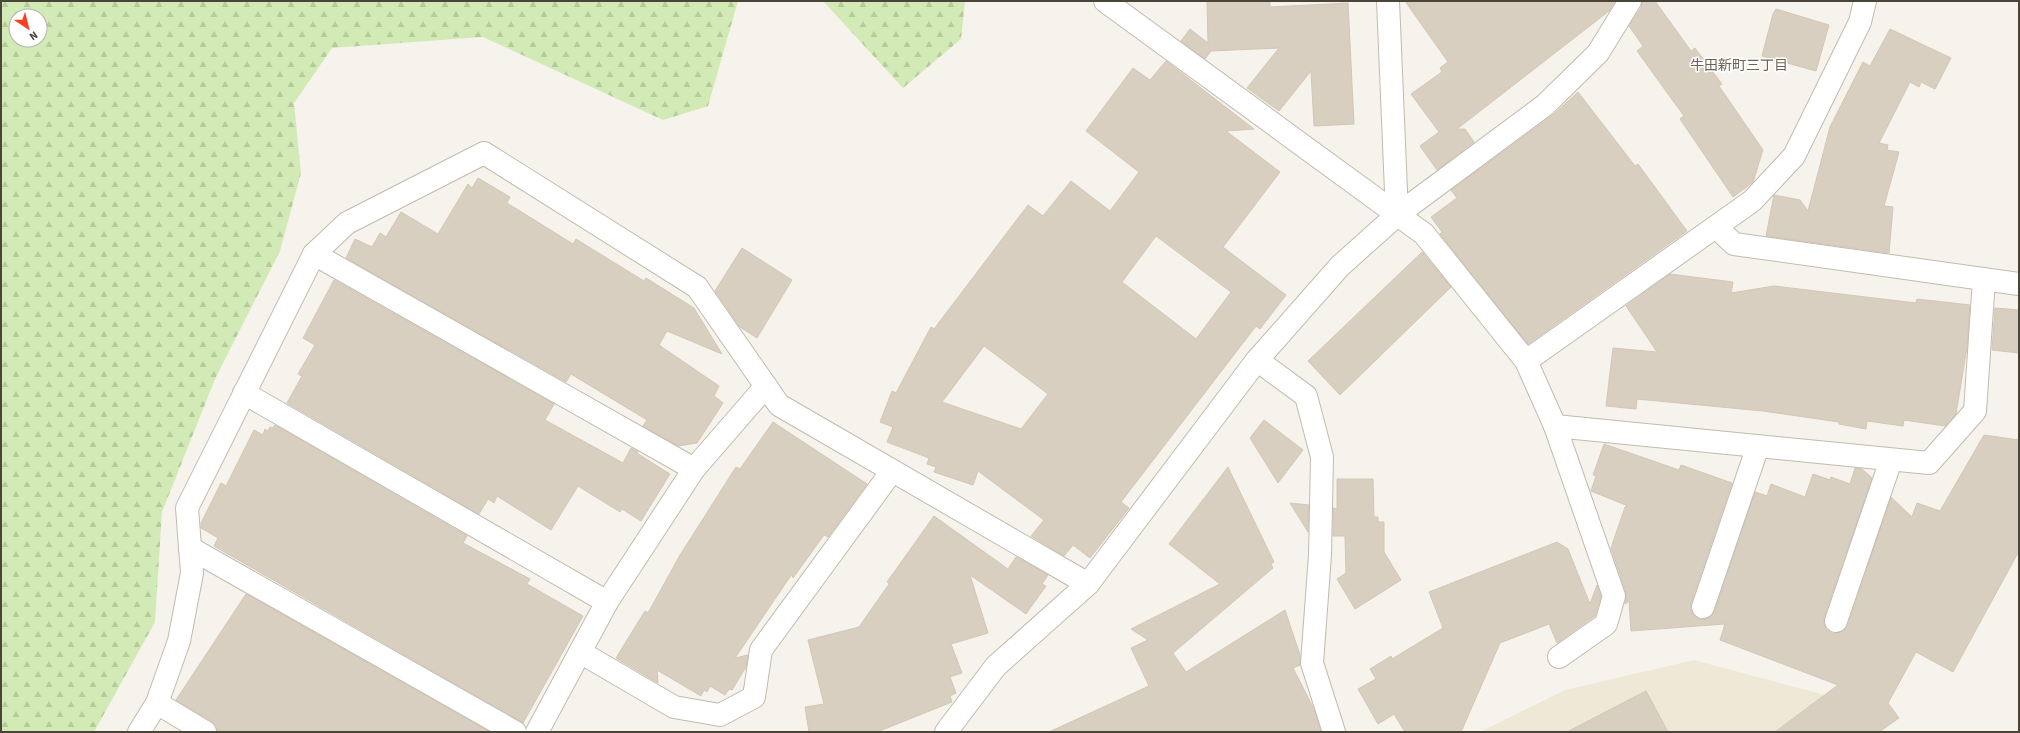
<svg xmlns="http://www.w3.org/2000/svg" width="2020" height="733" viewBox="0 0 2020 733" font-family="'Source Sans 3','Noto Sans JP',sans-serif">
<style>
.education{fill:#efe8d6}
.forest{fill:url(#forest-firs);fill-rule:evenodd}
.building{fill:#d8cfc1;stroke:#d3c7b4;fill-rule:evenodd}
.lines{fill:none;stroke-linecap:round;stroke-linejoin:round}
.street-casing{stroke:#c2bbae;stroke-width:24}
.street{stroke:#fff;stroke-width:22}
.labels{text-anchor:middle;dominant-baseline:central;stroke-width:3;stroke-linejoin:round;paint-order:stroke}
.neighbourhood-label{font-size:14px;fill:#6e6250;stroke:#fff}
</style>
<defs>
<pattern id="forest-firs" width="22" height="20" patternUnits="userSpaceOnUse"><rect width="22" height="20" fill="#d2eab5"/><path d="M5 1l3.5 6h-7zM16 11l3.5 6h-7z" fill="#b6ca9c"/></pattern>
</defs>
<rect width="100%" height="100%" fill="#f6f3ec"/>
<path class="education" d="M1694 660 1881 710 1885 732H1480L1565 690Z"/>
<g class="forest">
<path d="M1 1H738L708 106 663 120 483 37 332 48 294 103 301 173 280 251 215 379 162 512 155 622 94 732H1ZM16 16H40V40H16Z"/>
<path d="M823 1H965L961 39 903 88Z"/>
</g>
<g class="building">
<path d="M1207 1H1270V7L1348 3 1354 124 1314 126 1311 71 1279 111 1247 88 1279 48 1211 51 1205 59 1181 41 1190 29 1208 43Z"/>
<path d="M1405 1H1615L1609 11 1457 129H1465L1474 142 1437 170 1420 146 1439 132 1411 94 1442 72 1440 68 1448 62Z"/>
<path d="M1642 1H1655L1691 51 1695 48 1722 84 1719 86 1763 150 1753 182 1733 197 1680 119 1684 116 1637 51 1643 46 1629 26 1641 8Z"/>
<path d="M1776 9 1829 25 1816 71 1762 56 1773 14Z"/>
<path d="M1890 29 1951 58 1935 89 1921 82 1919 87 1910 82 1879 143 1888 145 1887 150 1899 152 1884 206 1893 207 1889 253 1766 236 1774 195 1800 200 1808 211 1830 127 1863 62 1870 66Z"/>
<path d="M1166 61 1254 129 1226 131 1280 172 1223 247 1286 295 1260 329 1256 326 1121 502 1129 508 1090 558 1073 545 1064 556 1031 536 1044 520 978 471 973 485 934 472 936 467 927 464 929 458 887 442 893 427 880 422 892 391 896 393 931 327 934 329 1028 205 1043 216 1071 181 1110 211 1139 172 1086 131 1133 68 1150 80ZM1156 236 1231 292 1196 339 1122 282ZM984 346 1048 394 1021 429 942 402Z"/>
<path d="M1578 92 1635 166 1638 164 1687 231 1528 344 1440 234 1442 232 1431 217 1457 198 1451 190 1553 115Z"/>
<path d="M478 178 510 197 507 203 573 244 576 239 644 281 646 278 694 308 722 354 667 331 659 345 719 386 714 396 723 403 697 443 678 446 643 426 647 420 571 374 566 382 346 258 355 239 372 247 380 233 386 237 401 212 438 234 468 184 472 188Z"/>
<path d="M742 248 792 280 757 338 740 327 715 291Z"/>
<path d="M1422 252 1451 287 1340 395 1308 361Z"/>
<path d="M1670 274 1733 282 1731 293 1774 286 1916 303 1917 299 1970 305 1967 347 1956 414 1945 426 1904 420 1903 426 1867 421 1866 429 1839 424V422L1763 411 1637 399 1636 409 1606 406 1613 348 1657 352 1626 306Z"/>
<path d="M334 280 554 404 545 420 623 463 631 448 638 452H635L670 474 641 521 622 509 620 512 578 486 551 530 497 496 494 503 488 499 479 514 287 403 302 376 298 374 315 345 303 338Z"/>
<path d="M1995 308 2019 310V353L1992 350Z"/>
<path d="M1264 420 1303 450 1278 483 1250 438Z"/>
<path d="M773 422 867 484 828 537 824 535 793 578 792 574 735 658 748 655 746 667 732 690 729 689 725 695 710 686 707 692 704 690 701 696 657 670 658 683 616 658 645 611 648 613 680 555 736 467 740 469Z"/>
<path d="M275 425 467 536 463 543 530 579 527 584 583 616 523 723 214 546 218 538 201 528V523L221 483 226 486 254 430 263 435 265 429 268 431 270 427 273 428Z"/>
<path d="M1984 435 2019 440V551L1953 672 1916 652 1888 703 1899 718 1879 732H1775L1838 685 1720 640 1725 624 1631 631 1629 601 1625 604 1626 592 1611 548 1625 507 1628 506 1591 491 1596 476 1593 475 1604 444 1679 470 1681 465 1732 483 1691 603V609L1693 615 1699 619H1706L1711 617 1715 611 1755 492 1767 496 1771 484 1805 497 1813 474 1830 480 1831 477 1850 484 1855 468 1862 469 1872 478 1824 617V624L1826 629 1832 633H1838L1844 631 1848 625 1891 497 1912 517 1917 503 1940 511Z"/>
<path d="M1228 467 1274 562 1271 564 1273 568 1173 653 1186 672 1285 610 1300 655V665L1293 668 1314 709 1321 732H1049L1149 686 1131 648 1148 640 1131 629 1220 584 1169 544Z"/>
<path d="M1337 479H1373L1374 517H1378V522H1384V552L1401 580 1355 609 1337 579 1346 573 1345 536H1333V508L1337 509Z"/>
<path d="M1290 503 1309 505 1308 532Z"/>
<path d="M934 516 1008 569 1016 557 1048 575 1042 584 1046 586 1026 614 970 575 988 633 951 644 962 673 950 677 956 693 950 696 952 702 877 732H809L805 707 824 704 808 640 859 627 889 584 887 582Z"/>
<path d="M1557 542 1568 549 1590 604 1597 585 1601 596 1595 616 1557 643 1549 624 1500 643 1461 732H1405L1394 714 1378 724 1358 689 1376 679 1370 669 1391 656 1392 659 1443 628 1429 592Z"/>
<path d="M246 594 490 732H217L216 726 211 721 176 700Z"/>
<path d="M1646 691 1668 732H1567Z"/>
</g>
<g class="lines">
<g class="street-casing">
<g id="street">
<path d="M1105 1 1424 234 1526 361 1555 426 1614 596 1606 624 1559 657"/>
<path d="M1388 1 1397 215"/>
<path d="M1717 228 1734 244 2019 284"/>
<path d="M314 254 694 469"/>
<path d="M1257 360 1306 396 1322 457 1320 555 1312 663 1334 732"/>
<path d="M1526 361 1752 201 1794 156 1860 22 1865 1"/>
<path d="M244 393 607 602"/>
<path d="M1555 426 1929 463 1975 411 1984 279"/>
<path d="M190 548 515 732"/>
<path d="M1703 607 1758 446"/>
<path d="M1836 621 1891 460"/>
<path d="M580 652 674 707 720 715 754 697 761 650 892 471"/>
<path d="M157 703 205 732"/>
<path d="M139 732 157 703 179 641 192 573 187 508 314 254 347 223 484 153 697 287 779 405 1088 584"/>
<path d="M537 732 607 602 694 469 766 386"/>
<path d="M946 732 996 666 1088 584 1257 360 1340 266 1397 215 1545 105 1598 53 1630 1"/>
</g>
</g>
<use href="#street" class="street"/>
</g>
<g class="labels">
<g class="neighbourhood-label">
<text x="1739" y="66">牛田新町三丁目</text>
</g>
</g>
<rect width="2020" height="733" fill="none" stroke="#4b4439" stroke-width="4"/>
<g transform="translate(28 28) rotate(145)"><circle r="19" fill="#ffffff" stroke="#b7b4b0"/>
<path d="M0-3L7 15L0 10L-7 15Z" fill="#fc3f1d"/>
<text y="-6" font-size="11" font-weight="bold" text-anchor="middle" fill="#4b4439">N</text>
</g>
</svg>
